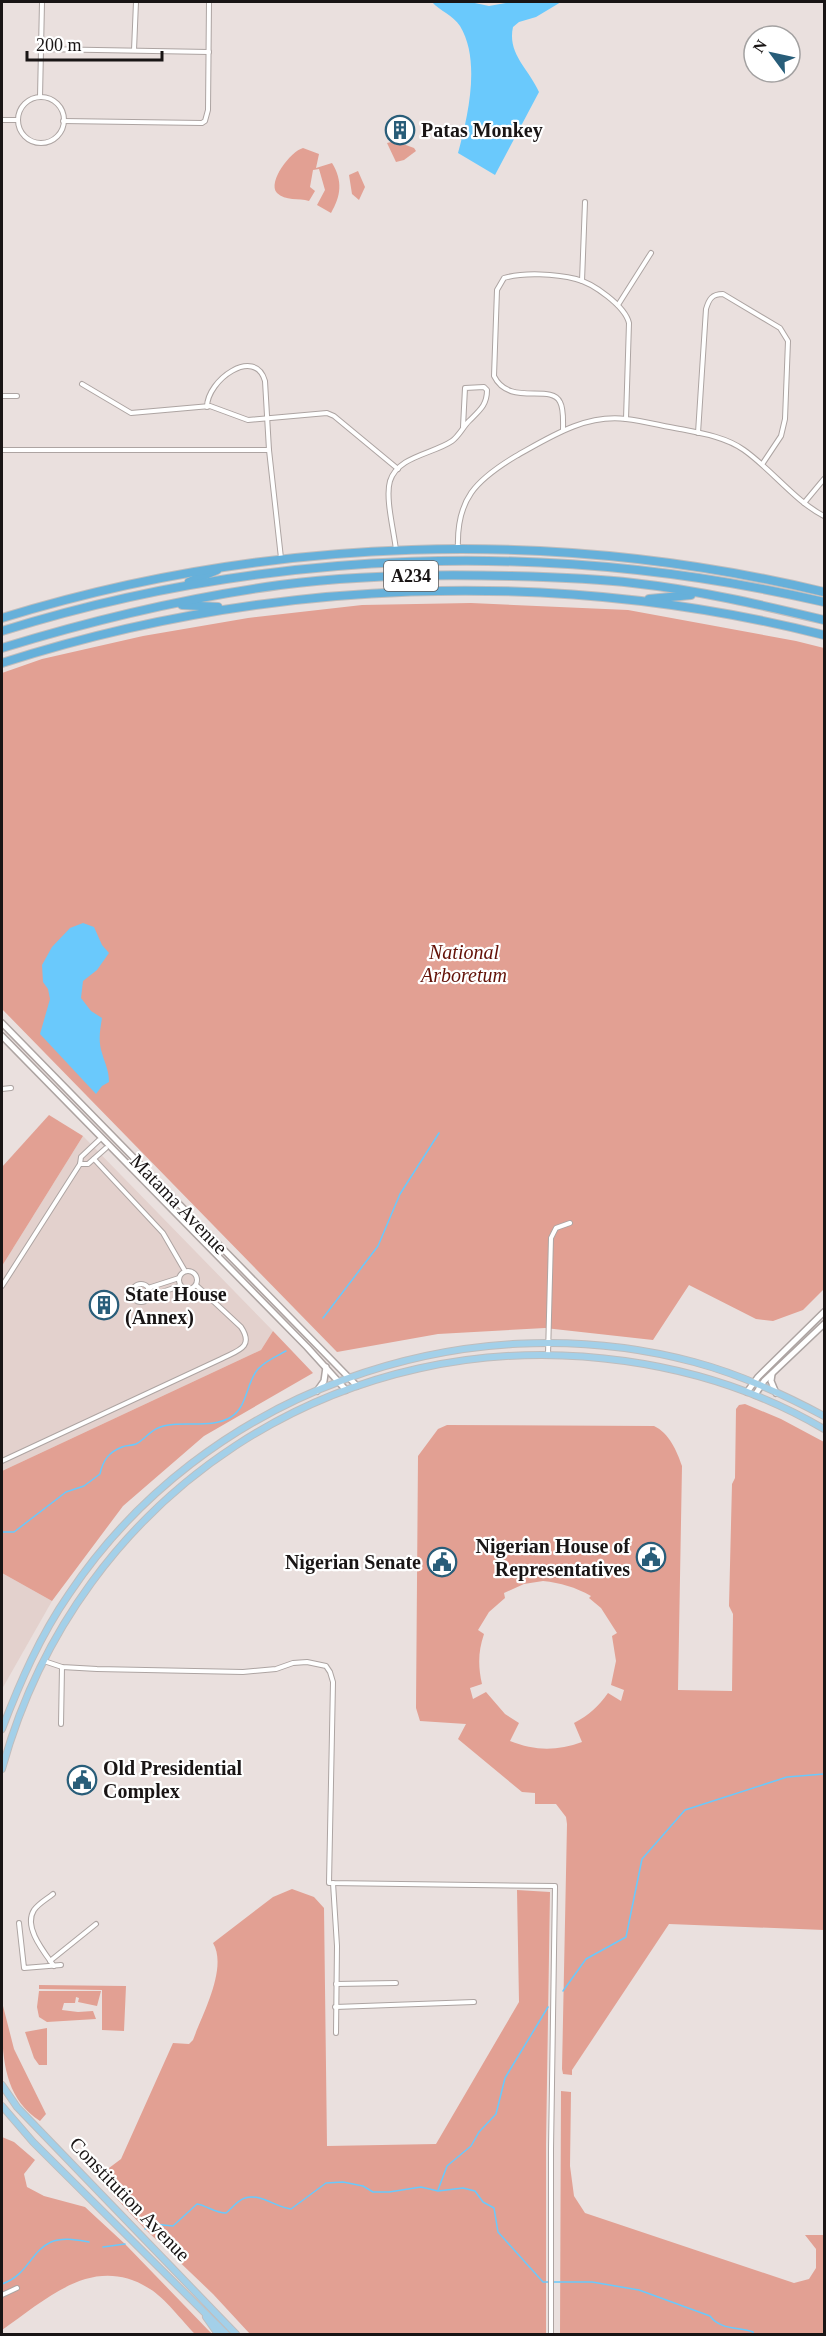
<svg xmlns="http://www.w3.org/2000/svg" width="826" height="2336" viewBox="0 0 826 2336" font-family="'Times New Roman',serif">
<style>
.built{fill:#e3d1cd}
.green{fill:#e2a093;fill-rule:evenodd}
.water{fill:#6ac9fc}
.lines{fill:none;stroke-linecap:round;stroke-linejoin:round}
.stream{stroke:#6ac9fc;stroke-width:1.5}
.street-casing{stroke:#ada4a2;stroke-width:6}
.secondary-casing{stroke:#ada4a2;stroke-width:8}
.primary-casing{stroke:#bfbdbd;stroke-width:8}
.highway-casing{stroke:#bfbdbd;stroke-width:10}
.street{stroke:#fff;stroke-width:4}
.secondary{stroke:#fff;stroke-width:5}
.primary{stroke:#a3d0e9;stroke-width:6}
.highway{stroke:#66b0da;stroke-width:8}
.labels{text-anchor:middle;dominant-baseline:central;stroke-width:4.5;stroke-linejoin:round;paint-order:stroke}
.shield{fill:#fff;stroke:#5e5b5b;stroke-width:1.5}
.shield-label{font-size:18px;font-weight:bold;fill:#191515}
.poi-label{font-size:20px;font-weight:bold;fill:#191515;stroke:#fff;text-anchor:start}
.park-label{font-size:20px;font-style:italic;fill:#631107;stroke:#fff}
.street-label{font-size:20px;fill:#191515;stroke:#fff}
</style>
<rect width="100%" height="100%" fill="#eae0de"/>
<g class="built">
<path d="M83 1136 273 1331 261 1350 2 1471V1266Z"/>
<path d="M2 1573 52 1601 2 1689Z"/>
</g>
<g class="green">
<path d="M395 141 414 148 416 151 404 160 396 162 387 143Z"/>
<path d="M303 148 319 154 316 168 332 163C343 181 341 196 331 213L317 205 325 190 319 169 313 170 310 187 315 191 309 201C299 198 285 201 277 193 267 182 291 151 303 148Z"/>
<path d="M358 171 365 187 359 200 352 194 349 175Z"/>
<path d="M471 603 628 610 796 641 824 648V1289L803 1310 773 1321 756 1319 689 1285 653 1340 545 1328 438 1334 337 1352 2 1009V673L42 659 143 636 248 618 362 605Z"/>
<path d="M49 1115 83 1136 2 1266V1167Z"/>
<path d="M273 1331 313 1373 204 1436 123 1506 52 1601 2 1573V1471L261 1350Z"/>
<path d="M745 1404 781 1419 824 1442V1930L669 1924 572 2070V2075L563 2074 562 2069 567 1824 566 1817 556 1804H535V1793L522 1792 458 1739 466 1724 420 1721 416 1708 418 1456 438 1429 447 1425 654 1426C669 1433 677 1451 682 1466L678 1690 732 1691 733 1614 729 1606 732 1484 735 1478 736 1409 739 1405ZM543 1581C561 1583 575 1587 591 1596L589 1598 601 1608 617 1633 612 1636 616 1661 611 1685 624 1690 621 1701 608 1693C598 1707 589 1715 574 1723L582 1742C557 1751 535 1751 510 1741L519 1723 505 1714 486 1692 473 1699 470 1688 482 1684C478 1666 478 1652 484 1634L478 1630 489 1612 505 1598 504 1593 524 1584Z"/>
<path d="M292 1889 314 1897 324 1908 327 2146 436 2144 519 2002 517 1890 550 1892 546 2145V2334H250L213 2294 145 2229 101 2182V2174L121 2159 173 2043 189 2044 193 2040C202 2015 228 1968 213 1943L273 1897Z"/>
<path d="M39 1985 126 1986 124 2031 102 2030V1990L39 1989Z"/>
<path d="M39 1991H101L97 2006 78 2002 79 1998 76 1997 75 2003H64L62 2010 78 2012 93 2011 96 2019 47 2022 39 2017 37 2007Z"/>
<path d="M2 2002 14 2049 46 2114 40 2121C0 2095 2 2049 2 2002Z"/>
<path d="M47 2028V2065H39L34 2058 25 2032Z"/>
<path d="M561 2091 571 2092 570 2166 574 2196 585 2213 794 2283 809 2279 816 2268V2249L805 2235H824V2334H560Z"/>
<path d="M2 2137 14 2142 35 2160 24 2174 27 2187 44 2196 85 2207 125 2244 212 2334H195C182 2321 165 2298 150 2289 93 2253 47 2299 2 2330Z"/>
</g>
<g class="water">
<path d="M432 2H470L489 6 512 2H561L536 17 519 22 513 27C507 54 529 69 539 92L495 175 458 153C468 117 481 60 460 26 453 15 440 11 432 2Z"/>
<path d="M83 923 94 927 102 945 109 953 97 970 83 981 81 998 91 1011 102 1018C100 1030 98 1041 102 1053 105 1064 109 1070 109 1082L102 1086 96 1094 40 1034 50 999 48 989 43 982 42 965 52 947 70 928Z"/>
</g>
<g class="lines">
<g class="stream">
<path d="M323 1318 378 1246 400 1194 439 1133"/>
<path d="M2 1532H14L66 1492 84 1486 100 1474C103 1460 109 1452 122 1447 126 1445 131 1446 136 1444 144 1440 150 1431 158 1428 177 1419 211 1430 231 1417 248 1406 246 1383 258 1369 265 1361 277 1356 286 1351"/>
<path d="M563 1991 586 1959 626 1937 642 1859 685 1810 787 1777 824 1774"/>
<path d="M438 2190 447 2166 471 2146 479 2132 496 2114 505 2078 548 2007"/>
<path d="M145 2229 154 2224 173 2226 197 2204C208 2206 215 2213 226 2213 232 2208 238 2200 245 2198 260 2193 275 2207 291 2209L326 2183 343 2182 363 2186 373 2192H389L421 2187 438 2191 463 2188 475 2191 483 2202 494 2208 498 2232 543 2282H592L639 2290 710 2316C720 2330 739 2327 753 2332V2334"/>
<path d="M103 2247 125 2244"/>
<path d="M2 2284C28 2275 31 2251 51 2242 63 2237 77 2240 89 2242"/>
</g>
<g class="street-casing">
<g id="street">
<path d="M41 49 209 52"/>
<path d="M134 50 136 2"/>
<path d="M40 97 42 2"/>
<circle cx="41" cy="120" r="23"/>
<path d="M2 120H18"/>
<path d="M63 121 202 123 205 121 208 110 209 2"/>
<path d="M582 281 585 202"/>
<path d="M618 305 651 253"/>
<path d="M82 384 131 413 210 406 248 420 327 413 334 416 398 469"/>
<path d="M2 396H17"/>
<path d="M207 407C207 380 255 346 265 381L269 450"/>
<path d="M563 430C563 422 564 409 560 402 551 383 509 407 494 376L497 290 504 278C524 272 556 274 576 279 593 283 625 306 629 323L626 419"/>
<path d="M698 433 706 309C709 299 712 294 723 294L780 328 788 341 785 419 781 436 763 463"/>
<path d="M2 450H269L281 558"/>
<path d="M804 503 824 479"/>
<path d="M458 549C456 499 476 480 516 456 550 437 585 414 626 419 644 421 662 426 680 429 701 433 726 437 744 450 771 469 796 502 824 516"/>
<path d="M396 550C394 531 385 498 390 481 398 456 433 454 452 441 459 436 463 427 469 421 480 410 487 405 487 390L484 387 465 388 463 427"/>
<path d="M2 1089 11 1088"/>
<path d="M94 1159 163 1233 185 1271"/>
<path d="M80 1164H88L106 1148"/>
<circle cx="188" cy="1280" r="9"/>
<circle cx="141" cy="1293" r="9"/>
<path d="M2 1286 80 1164 81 1157 99 1140"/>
<path d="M148 1288 179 1278"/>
<path d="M150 1296 180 1286"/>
<path d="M548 1355 551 1238 556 1228 570 1223"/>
<path d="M2 1461 221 1359C236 1351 255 1348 241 1327L196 1285"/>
<path d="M44 1661 62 1667 97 1669 243 1672 276 1669 293 1663 307 1662 326 1666 330 1672 333 1682 329 1883 555 1886 551 2149V2334"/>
<path d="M61 1724 62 1667"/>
<path d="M333 1883 337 1946 336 2033"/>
<path d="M53 1894C47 1899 39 1903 34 1910 23 1927 44 1952 54 1966"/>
<path d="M19 1923 24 1968 61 1965"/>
<path d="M50 1961 96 1924"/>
<path d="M336 1984 396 1983"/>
<path d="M335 2007 474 2002"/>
<path d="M2 2295 17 2288"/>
</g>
</g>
<g class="secondary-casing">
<g id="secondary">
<path d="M2 1023 357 1386"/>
<path d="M2 1036 307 1347 346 1390"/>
<path d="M772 1374 771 1381 776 1393"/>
<path d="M317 1391 324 1381 326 1367"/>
<path d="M747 1392 758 1377 824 1312"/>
<path d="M755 1395 764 1381 824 1324"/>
</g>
</g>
<g class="primary-casing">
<g id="primary">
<path d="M2 1729C20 1682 40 1636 69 1594 203 1393 462 1300 694 1362 739 1374 783 1394 824 1416"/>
<path d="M2 1769C78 1492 341 1320 625 1361 696 1371 763 1393 824 1429"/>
<path d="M2 2085 17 2107 236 2334"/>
<path d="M2 2106 33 2142 226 2334"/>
<path d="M206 2317 218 2334"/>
</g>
</g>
<g class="highway-casing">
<g id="highway">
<path d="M189 582 217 570"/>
<path d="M649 599 691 595"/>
<path d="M182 605 218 607"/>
<path d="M2 618C268 536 554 527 824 592"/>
<path d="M2 631C267 548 554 539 824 602"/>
<path d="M2 648C93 620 185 598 280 585 356 575 434 574 511 576 552 577 593 578 633 583 697 590 762 605 824 620"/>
<path d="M2 663C266 578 555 567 824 635"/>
</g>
</g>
<use href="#street" class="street"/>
<use href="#secondary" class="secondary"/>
<use href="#primary" class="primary"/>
<use href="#highway" class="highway"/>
</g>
<defs>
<g id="building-ring" transform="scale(1.5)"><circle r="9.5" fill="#fff" stroke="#285d79" stroke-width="1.5"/><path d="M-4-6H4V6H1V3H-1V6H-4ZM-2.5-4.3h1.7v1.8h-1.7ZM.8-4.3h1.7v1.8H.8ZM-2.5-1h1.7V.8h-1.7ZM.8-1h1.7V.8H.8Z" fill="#285d79"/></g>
<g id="civic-ring" transform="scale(1.5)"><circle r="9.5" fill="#fff" stroke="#285d79" stroke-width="1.5"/><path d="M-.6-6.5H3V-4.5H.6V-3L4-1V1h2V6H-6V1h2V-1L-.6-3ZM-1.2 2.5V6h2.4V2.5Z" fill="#285d79"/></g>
</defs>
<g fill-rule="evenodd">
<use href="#building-ring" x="400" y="130"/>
<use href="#building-ring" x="104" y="1305"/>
<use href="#civic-ring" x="651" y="1557"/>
<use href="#civic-ring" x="442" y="1562"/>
<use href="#civic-ring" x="82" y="1780"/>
</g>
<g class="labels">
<rect class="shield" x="384" y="561" width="54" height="30" rx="4.5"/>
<g class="shield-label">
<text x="411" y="576">A234</text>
</g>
<g class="poi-label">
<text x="421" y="130">Patas Monkey</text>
<text x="125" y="1294">State House<tspan x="125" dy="23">(Annex)</tspan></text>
<text x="630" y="1546" text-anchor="end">Nigerian House of<tspan x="630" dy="23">Representatives</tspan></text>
<text x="421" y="1562" text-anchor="end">Nigerian Senate</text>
<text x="103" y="1768">Old Presidential<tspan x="103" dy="23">Complex</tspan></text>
</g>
<g class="park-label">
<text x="464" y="952">National<tspan x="464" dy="23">Arboretum</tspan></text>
</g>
<g class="street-label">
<text transform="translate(179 1204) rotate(46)">Matama Avenue</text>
<text transform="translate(130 2199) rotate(46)">Constitution Avenue</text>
</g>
</g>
<rect width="826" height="2336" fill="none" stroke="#191515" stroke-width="6"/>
<g transform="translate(772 54) rotate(303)"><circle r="28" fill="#ffffff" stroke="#a3a1a1" stroke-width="1.5"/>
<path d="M0-4.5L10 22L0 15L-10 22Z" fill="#285d79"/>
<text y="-9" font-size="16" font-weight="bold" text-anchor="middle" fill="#191515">N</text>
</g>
<path d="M27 51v9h135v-9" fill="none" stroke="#191515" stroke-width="3"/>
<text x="36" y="51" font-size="18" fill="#191515" stroke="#ffffff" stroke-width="4.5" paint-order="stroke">200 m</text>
</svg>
